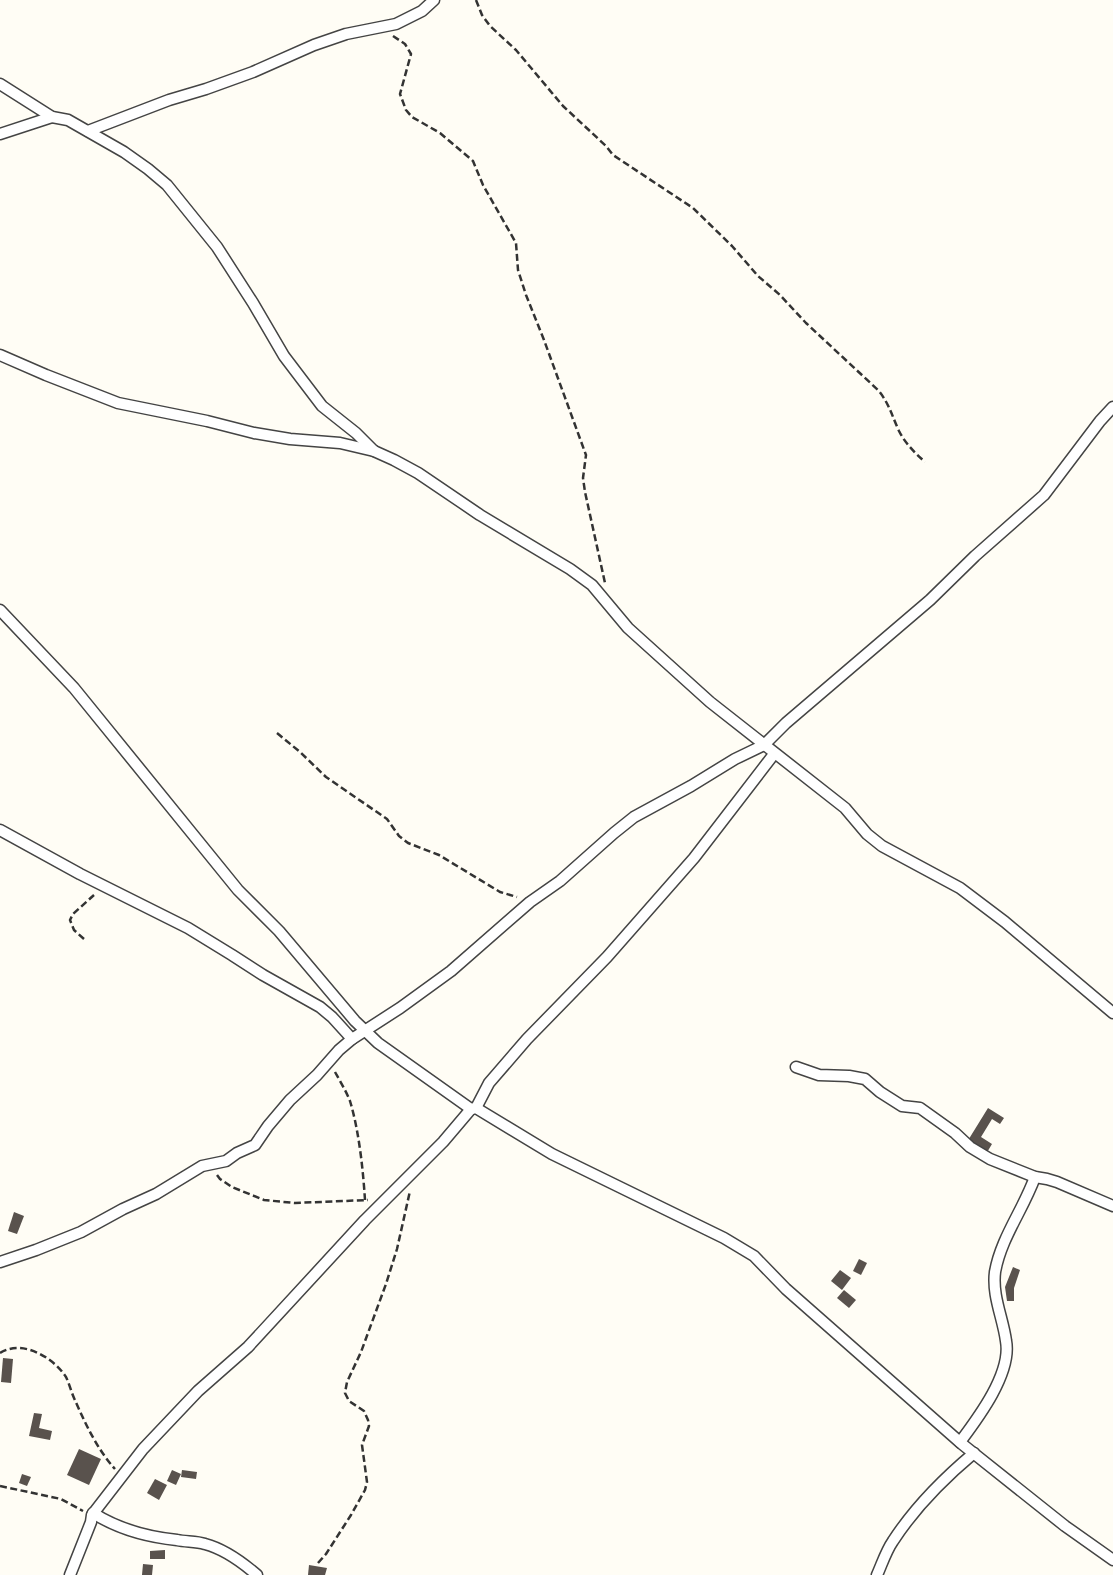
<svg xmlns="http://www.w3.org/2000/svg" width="1113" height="1575" viewBox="0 0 1113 1575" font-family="'Noto Serif',serif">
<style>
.building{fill:#59524d}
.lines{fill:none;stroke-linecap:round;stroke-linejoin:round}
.minor-casing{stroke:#444;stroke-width:13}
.path{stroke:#333;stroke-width:2.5;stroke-dasharray:7 3.5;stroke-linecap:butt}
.minor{stroke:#fff;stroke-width:10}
</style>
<rect width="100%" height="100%" fill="#fffdf5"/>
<g class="building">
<path d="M988 1108 1004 1118 1000 1124 992 1119 981 1137 992 1144 986 1154 967 1142Z"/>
<path d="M14 1212 24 1216 17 1234 8 1231Z"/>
<path d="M859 1259 867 1263 861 1275 853 1271Z"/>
<path d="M1013 1267 1020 1270 1014 1288V1301H1007L1005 1287Z"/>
<path d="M840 1270 851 1278 842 1290 831 1281Z"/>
<path d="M844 1290 856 1300 849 1308 837 1298Z"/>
<path d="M3 1358 13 1359 11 1383 1 1382Z"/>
<path d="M34 1413 42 1414 39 1428 52 1431 50 1440 29 1436Z"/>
<path d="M79 1449 101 1459 89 1485 67 1475Z"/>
<path d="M172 1470 181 1474 176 1485 167 1481Z"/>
<path d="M182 1470 197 1472 196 1479 181 1477Z"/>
<path d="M22 1474 31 1477 27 1486 19 1483Z"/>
<path d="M155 1479 167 1485 159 1500 147 1493Z"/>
<path d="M165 1550V1559H150V1551Z"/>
<path d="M143 1564 153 1565 152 1575H142Z"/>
<path d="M309 1565 327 1568 325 1575H308Z"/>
</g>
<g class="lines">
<g class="minor-casing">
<g id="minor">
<path d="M0 84 52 117 68 120 124 152 148 169 167 185 217 247 253 303 284 356 322 406 356 433 374 451"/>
<path d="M88 131 169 100 206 89 253 72 314 45 346 34 396 24 422 11 434 0"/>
<path d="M0 134 52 117"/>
<path d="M0 355 46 375 118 403 207 421 254 433 290 439 340 443 374 451 394 460 418 473 480 515 570 569 592 585 628 628 710 702 845 808 867 834 882 846 960 888 1005 922 1113 1013"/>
<path d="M0 610 74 688 238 890 279 931 355 1021 378 1043 471 1109 476 1108 552 1154 724 1238 754 1256 786 1289 962 1444 1065 1526 1113 1560"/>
<path d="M0 830 80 874 188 928 232 955 263 975 320 1007 332 1017 352 1039"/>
<path d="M796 1067 819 1075 849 1076 865 1079 880 1092 902 1106 920 1108 955 1133 970 1147 990 1159 1035 1177 1047 1179 1057 1182 1113 1206"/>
<path d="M476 1108 489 1083 527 1039 607 957 694 858 774 754"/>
<path d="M0 1262 36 1250 81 1232 123 1209 156 1194 202 1166 226 1161 237 1153 255 1145 268 1126 290 1100 317 1075 339 1050 352 1039 400 1008 451 971 530 902 560 881 614 833 634 817 691 786 735 759 764 745 786 723 930 600 975 556 1044 495 1100 421 1113 407"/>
<path d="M960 1442C978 1418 1012 1373 1006 1341 1003 1318 992 1296 995 1272 1001 1238 1023 1210 1035 1177"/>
<path d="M93 1513C118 1529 148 1537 177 1540 186 1542 196 1541 205 1544 224 1549 242 1562 257 1575"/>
<path d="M70 1575 91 1522 92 1515 143 1449 198 1391 248 1347 365 1220 443 1142 471 1109"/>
<path d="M877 1575C882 1564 886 1551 893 1541 915 1507 943 1479 974 1453"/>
</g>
</g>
<g class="path">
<path d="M476 0 482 15 490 26 516 50 563 106 606 146 613 155 693 208 732 246 758 276 780 295 806 323 878 390C889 403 892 416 899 431 905 443 914 452 925 462"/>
<path d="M393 36 405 44 411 54 400 94 406 110 412 117 440 133 473 161 483 185 516 243 518 270 526 295 544 340 586 455 583 478 585 492 605 583"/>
<path d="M277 733 300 752 326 777 387 819 399 836 408 843 439 855 500 892 517 897"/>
<path d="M84 939 74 930 70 920 73 914 94 895"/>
<path d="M335 1072C340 1081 346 1091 350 1101 359 1131 363 1169 365 1200"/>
<path d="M217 1175 220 1179 232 1187 264 1200 295 1203 368 1200"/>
<path d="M0 1353C22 1339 53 1357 66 1377 69 1383 71 1391 74 1398 85 1423 97 1449 115 1469"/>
<path d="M0 1486 61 1499 83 1511"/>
<path d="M318 1563 326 1554 351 1515 365 1490 367 1482 362 1445 369 1426 368 1420 364 1411 349 1401 345 1393 347 1382 361 1352 386 1284 397 1249 410 1191"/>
</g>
<use href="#minor" class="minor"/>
</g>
</svg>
